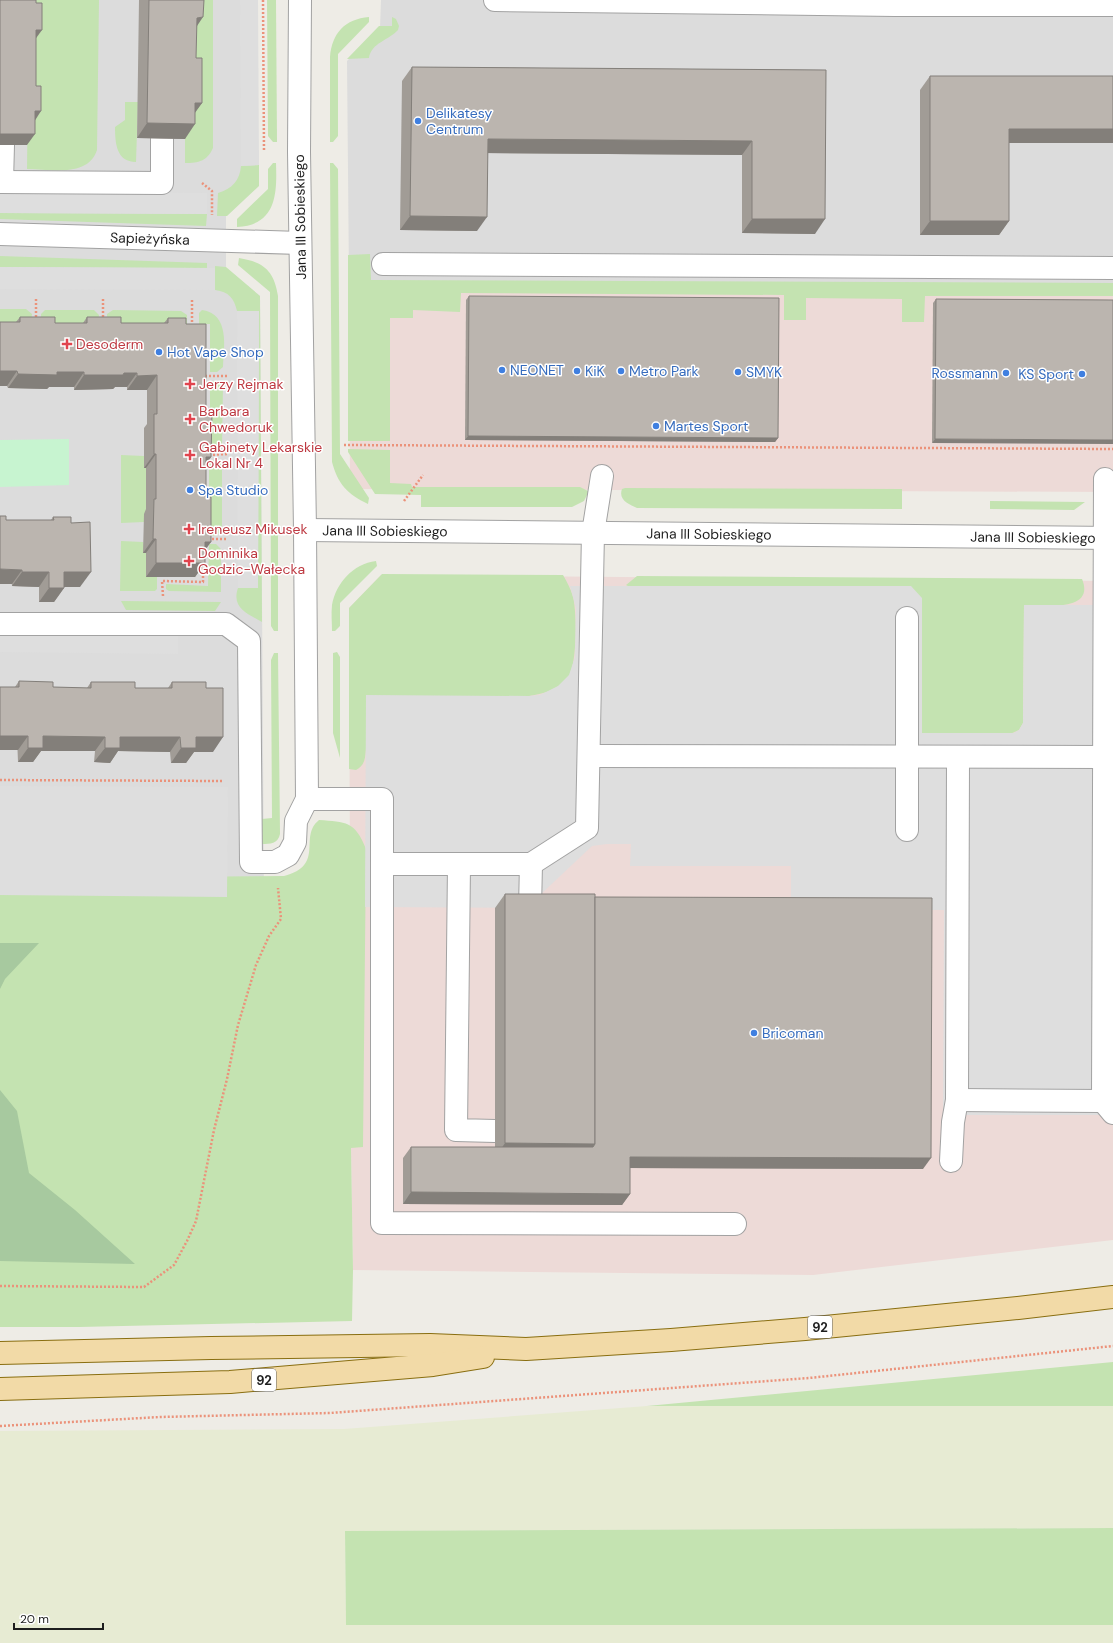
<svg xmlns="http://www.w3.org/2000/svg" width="1113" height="1643" viewBox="0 0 1113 1643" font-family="'DM Sans',sans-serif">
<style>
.residential{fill:#dcdcdc}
.commercial{fill:#eddad7}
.farmland{fill:#e7ebd3}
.grass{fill:#c4e3b1}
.forest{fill:#a7c99f}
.park{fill:#c7f4d0}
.parking{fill:#dedede}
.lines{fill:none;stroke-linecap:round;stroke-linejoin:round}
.minor-casing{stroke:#a2a2a2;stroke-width:24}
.major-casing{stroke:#896e10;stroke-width:24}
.path{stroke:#eb927a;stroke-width:2.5;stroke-dasharray:2 2;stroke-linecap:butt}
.minor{stroke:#fff;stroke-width:22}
.major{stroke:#f2daa7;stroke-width:22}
.wall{fill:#a19c96}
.shaded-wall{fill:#837f7a}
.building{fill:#bbb5af;stroke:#837f7a}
.shop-dot{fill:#3f7fe0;stroke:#fff;stroke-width:1.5}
.health-dot{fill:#e0444e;stroke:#fff;stroke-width:1.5}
.labels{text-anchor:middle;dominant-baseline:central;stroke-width:3;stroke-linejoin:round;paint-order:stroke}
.shield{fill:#fff;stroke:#626262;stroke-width:1}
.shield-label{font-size:13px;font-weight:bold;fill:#1e1e1e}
.shop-label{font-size:14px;fill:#366cbe;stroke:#fff;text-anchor:start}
.street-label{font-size:14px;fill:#1e1e1e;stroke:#fff}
.health-label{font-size:14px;fill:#be3a42;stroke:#fff;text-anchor:start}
</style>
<rect width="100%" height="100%" fill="#eeece6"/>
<g class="residential">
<path d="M0 0H254L256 186 226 214V268L260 296 264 902 0 900Z"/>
<path d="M381 0H1113V285L349 281 347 61 380 28Z"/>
</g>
<g class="commercial">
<path d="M349 281 1113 285V492L350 489Z"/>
<path d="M381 575 1113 581V1240L813 1275 353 1270 351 1148 349 608Z"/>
</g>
<path class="farmland" d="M647 1406H1113V1528L345 1531 346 1625H1113V1643H0V1431L344 1429Z"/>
<g class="grass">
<path d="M29 0H99L97 150C88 178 50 169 27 169Z"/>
<path d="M194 0H213V148C207 161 199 163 185 163V118Z"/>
<path d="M267 0H276L277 142H273L268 136Z"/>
<path d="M369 17V22L338 54V136L333 142H330V57C332 33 345 19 369 17Z"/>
<path d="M392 17 396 19 399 26 398 30C389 40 371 43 369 58L347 59 379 26H392Z"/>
<path d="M125 102H138L136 162C116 162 115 142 115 127L125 120Z"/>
<path d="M273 163H276C277 193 277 225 237 227V219L268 189V169Z"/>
<path d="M330 163H333L338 169 340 454 369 498 368 504C347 494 338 484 332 462Z"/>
<path d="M259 165V186L227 216H217L218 193C232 189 240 180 241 166Z"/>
<path d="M0 213 207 214 206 226 0 219Z"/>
<path d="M370 254 371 280 1113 283V296H925L924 322H902V299L806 298V320H784V295L461 293 460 312 413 310V318H390V441H348V255Z"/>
<path d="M0 256 207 263V268L0 267Z"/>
<path d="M239 258C263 262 274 270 278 296V631H274L271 626 270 292 238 265Z"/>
<path d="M215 266 226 267 260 296 262 622C248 614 231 608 238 588H258L259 311H237C234 298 229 292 215 290Z"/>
<path d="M0 309H26L32 314 31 323H0Z"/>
<path d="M45 310H94L99 315 98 324 41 323V314Z"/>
<path d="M113 310 181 311 187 315V324H107V314Z"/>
<path d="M202 310C230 314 224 347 223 367L217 372H210V324H199V313Z"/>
<path d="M210 381H218L223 386 222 446 218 451 210 450Z"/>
<path d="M348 449 390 450V483L411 484 412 487H580L588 491V493L584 501 572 507H421V495L375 494 348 452Z"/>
<path d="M121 455 144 456V468H146V513L144 522 121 523Z"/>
<path d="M209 460H217L222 465V530L216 536 209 535Z"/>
<path d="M625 488 902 489V509L637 508C629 504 618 500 622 489Z"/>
<path d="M990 501 1085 502 1074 510 990 509Z"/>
<path d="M121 541 143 542 146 553V577H157V589L155 591H120Z"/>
<path d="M209 544H216L221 549V592L169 591 166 589V584L208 586Z"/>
<path d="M376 561 377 566 340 603V626L335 631H332C332 623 331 614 332 605 336 583 353 564 376 561Z"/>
<path d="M382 574 563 575C567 582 571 589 573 597 577 612 577 663 569 676 560 689 544 694 529 696L366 749C365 759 365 765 356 770L349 769V608Z"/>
<path d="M637 576 1082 579C1096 613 1042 605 1024 605L1023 723 1019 730 1010 734 945 733 940 743 626 585Z"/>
<path d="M121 601 221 602 215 611 126 610Z"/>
<path d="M337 652 340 657V758L333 733V653Z"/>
<path d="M274 653H278L280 834C278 844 270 844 262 844V819L272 818 271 660Z"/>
<path d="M319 820C346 822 355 821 366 849L363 1147 351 1148 353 1270 352 1321 79 1327H0V878L284 876C326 865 298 837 319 820Z"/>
<path d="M1113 1362V1406H647Z"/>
<path d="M1113 1528V1625H346L345 1531Z"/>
</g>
<g class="forest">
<path d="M0 943H39L5 979 0 989Z"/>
<path d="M0 1090 17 1111 29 1173 75 1210 135 1264 0 1261Z"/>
</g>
<path class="park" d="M69 439V485L0 487V440Z"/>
<g class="parking">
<path d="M240 0H258L259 165 241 166Z"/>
<path d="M0 192 207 193V214L0 213Z"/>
<path d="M0 267 215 268V290L0 289Z"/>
<path d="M237 311H259L258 588H238Z"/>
<path d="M570 586H911L922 598V733H1014L1019 730 1023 723 1024 605H1113V1115H943L944 910 791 909V866H630L631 844H607L592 846 539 896 538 908 365 907 366 695 529 696 540 695 558 686 569 675 575 657 576 608Z"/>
<path d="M0 633 178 634V654L0 652Z"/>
<path d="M0 786 228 787 227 897 0 895Z"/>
</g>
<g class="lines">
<g class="minor-casing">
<g id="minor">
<path d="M495 0 895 5H1113"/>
<path d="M0 182 162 183V138"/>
<path d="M2 182 3 145"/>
<path id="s1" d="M0 234 300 243"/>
<path d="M383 264 1113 268"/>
<path d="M1105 479 1103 1101 1113 1113"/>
<path id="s2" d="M305 530 1113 538"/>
<path d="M0 624H226L249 641 251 862H275L288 855 295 842 296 821 307 799 305 530 299 152 300 0"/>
<path d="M589 756 1104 757"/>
<path d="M307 799H382V864H531L587 828 593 533 602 476"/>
<path d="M907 830V618"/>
<path d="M382 864V1223L735 1224"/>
<path d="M459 865 456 1130 495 1131"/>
<path d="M530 908 531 864"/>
<path d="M957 1100 1103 1101"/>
<path d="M951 1161 953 1122 957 1100 958 757"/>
</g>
</g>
<g class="major-casing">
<g id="major">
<path d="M0 1353 211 1348 430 1345 526 1349 671 1340 805 1329 1018 1308 1113 1297"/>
<path d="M0 1389 230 1382 433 1365 483 1357"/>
</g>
</g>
<g class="path">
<path d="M263 0 264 151"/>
<path d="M202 183 212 191V215"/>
<path d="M36 299V319"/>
<path d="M103 299V320"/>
<path d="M192 300V327"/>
<path d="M205 376H229"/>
<path d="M344 445 1113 449"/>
<path d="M209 455 228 454"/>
<path d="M404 501 423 475"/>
<path d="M208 539H227"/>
<path d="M163 596 162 581 203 582V563"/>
<path d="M0 780 224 781"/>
<path d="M0 1286 144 1287 174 1265 187 1241 196 1221 214 1130 227 1079 238 1025 256 965 269 936 281 919 278 888"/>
<path d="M0 1426 160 1417 330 1413 809 1378 1113 1346"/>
</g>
<use href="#minor" class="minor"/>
<use href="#major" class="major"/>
</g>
<g class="wall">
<path d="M139 0H204L196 27V58L202 103 195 112 185 139 137 138Z"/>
<path d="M412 67 826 70 815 234 742 233V155L488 153 477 231 400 230 402 81Z"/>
<path d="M930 76 1009 143V221L999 235H920V90Z"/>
<path d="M469 296 778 438 775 442 465 440 466 300Z"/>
<path d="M936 299 1113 300 932 443 933 303Z"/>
<path d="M20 317 55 323H83L87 317 121 323H164L168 318 186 324 206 412 211 457 206 465 205 563 195 577H146V553H143L144 514 146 509V468H144V428L147 424V390H127V387H115L113 389 74 390V387H49L47 389 8 388 7 386H0V322H16Z"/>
<path d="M53 517 71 523 80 587H64V588L54 602H39V587L12 586 6 520H51Z"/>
<path d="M19 681 53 687 87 688 91 682 135 688H168L172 682 206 688 213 752H194L186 763H171L170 752 118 751 110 763 94 762 95 751H41L33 762H18L15 687Z"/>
<path d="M505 894 595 897 923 1169 630 1168V1194L622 1205 403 1204V1158L411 1147H495V908Z"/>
</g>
<g class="shaded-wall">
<path d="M203 17 193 32 197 18Z"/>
<path d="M36 30H42L34 41Z"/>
<path d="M195 103H202L192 117Z"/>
<path d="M35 111H41L34 122Z"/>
<path d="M147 123 195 124 185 139 137 138Z"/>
<path d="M1009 129H1113V143H999Z"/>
<path d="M0 134H35L27 145H0Z"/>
<path d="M488 139 752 141 742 155 478 153Z"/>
<path d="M410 216 487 217 477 231 400 230Z"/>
<path d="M752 219H825L815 234 742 233Z"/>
<path d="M930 221H1009L999 235H920Z"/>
<path d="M0 371H17L7 386H0Z"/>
<path d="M57 372H84L74 387H49L47 389 8 388 18 374Z"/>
<path d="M124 373H137L127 387H115L113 389 74 390 84 375Z"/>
<path d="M157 375 147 390H127L137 376Z"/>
<path d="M468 436 778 438 775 442 465 440Z"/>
<path d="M935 439 1113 440V444L932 443Z"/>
<path d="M154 454H156L146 468H144Z"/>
<path d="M206 457H211L201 471Z"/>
<path d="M153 539H156L146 553H143Z"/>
<path d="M205 542H211L201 556Z"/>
<path d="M156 563H205L195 577H146Z"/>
<path d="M0 569 22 570 12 584H0Z"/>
<path d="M22 572H49L39 587 12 586Z"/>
<path d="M64 572H91L80 587H54Z"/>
<path d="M49 588H64L54 602H39Z"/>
<path d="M0 736H28L18 750H0Z"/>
<path d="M43 736 105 737 95 751H41L33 762H18L28 748Z"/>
<path d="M120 737H180L170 752 118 751 110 763 94 762 105 748Z"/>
<path d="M196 737H223L213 752H194L186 763H171L181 748Z"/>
<path d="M505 1143 595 1144 585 1158H495Z"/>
<path d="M630 1157 931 1158 923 1169 623 1168Z"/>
<path d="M411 1192 630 1194 622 1205 403 1204Z"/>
</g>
<g class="building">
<path d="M0 0H36V3H42V30H36V86H41V111H35V134H0Z"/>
<path d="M149 0H204L203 17 197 18 196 58H202V103H195V124L147 123Z"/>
<path d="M412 67 826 70 825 219H752V141L488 139 487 217 410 216Z"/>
<path d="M930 76H1113V129H1009V221H930Z"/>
<path d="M469 296 779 298 778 438 468 436Z"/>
<path d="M936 299 1113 300V440L935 439Z"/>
<path d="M20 317H55V323H87V317H121V323H168V318H186V324H206V412H212L211 457H206V497H211V542H205V563H156V539H153L154 499H156V454H154V414H157V375L137 376V373H124L123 375H84V372H57V375L18 374 17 371H0V322H20Z"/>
<path d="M0 516H6V520H54L53 517H71V523L90 522 91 572H64V588H49V572H22V570L0 569Z"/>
<path d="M19 681 53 682V687L91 688V682H135V688H172V682H206V688H223V737H196V748H181L180 737H120V748H105V737L43 736V748H28V736H0V687H19Z"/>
<path d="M505 894H595V1144L505 1143Z"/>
<path d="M595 897 932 898 931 1158 630 1157V1194L411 1192V1147H593L595 1144Z"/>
</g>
<g class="shop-dot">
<circle cx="418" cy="121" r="4"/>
<circle cx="159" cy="352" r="4"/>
<circle cx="502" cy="370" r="4"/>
<circle cx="577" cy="371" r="4"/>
<circle cx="621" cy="371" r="4"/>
<circle cx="738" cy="372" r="4"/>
<circle cx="1006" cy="373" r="4"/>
<circle cx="1082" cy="374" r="4"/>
<circle cx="656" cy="426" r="4"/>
<circle cx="190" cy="490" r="4"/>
<circle cx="754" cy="1033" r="4"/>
</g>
<g class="health-dot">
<path d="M65 338h4v4h4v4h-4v4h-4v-4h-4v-4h4z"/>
<path d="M188 378h4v4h4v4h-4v4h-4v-4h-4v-4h4z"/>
<path d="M188 413h4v4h4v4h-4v4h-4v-4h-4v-4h4z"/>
<path d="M188 449h4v4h4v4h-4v4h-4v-4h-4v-4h4z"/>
<path d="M187 523h4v4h4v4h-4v4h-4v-4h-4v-4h4z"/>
<path d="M187 555h4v4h4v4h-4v4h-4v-4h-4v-4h4z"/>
</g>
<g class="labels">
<g class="shield">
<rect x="808" y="1316" width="24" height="22" rx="3"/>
<rect x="252" y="1369" width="24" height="22" rx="3"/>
</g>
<g class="shield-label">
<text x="820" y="1327">92</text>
<text x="264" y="1380">92</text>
</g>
<g class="shop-label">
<text x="426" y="113">Delikatesy<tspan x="426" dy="16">Centrum</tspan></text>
<text x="167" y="352">Hot Vape Shop</text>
<text x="510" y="370">NEONET</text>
<text x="585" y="371">KiK</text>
<text x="629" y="371">Metro Park</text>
<text x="746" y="372">SMYK</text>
<text x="998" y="373" text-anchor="end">Rossmann</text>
<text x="1074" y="374" text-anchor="end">KS Sport</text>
<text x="664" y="426">Martes Sport</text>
<text x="198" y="490">Spa Studio</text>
<text x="762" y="1033">Bricoman</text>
</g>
<g class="street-label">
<text transform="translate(300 217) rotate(-91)">Jana III Sobieskiego</text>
<text stroke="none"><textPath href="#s1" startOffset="150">Sapieżyńska</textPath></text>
<text stroke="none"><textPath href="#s2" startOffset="80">Jana III Sobieskiego</textPath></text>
<text stroke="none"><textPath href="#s2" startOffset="404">Jana III Sobieskiego</textPath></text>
<text stroke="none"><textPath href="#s2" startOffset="728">Jana III Sobieskiego</textPath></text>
</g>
<g class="health-label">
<text x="76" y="344">Desoderm</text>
<text x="199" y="384">Jerzy Rejmak</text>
<text x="199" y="411">Barbara<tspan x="199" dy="16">Chwedoruk</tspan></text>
<text x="199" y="447">Gabinety Lekarskie<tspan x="199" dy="16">Lokal Nr 4</tspan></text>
<text x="198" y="529">Ireneusz Mikusek</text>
<text x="198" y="553">Dominika<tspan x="198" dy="16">Godzic-Wałecka</tspan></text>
</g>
</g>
<path d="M14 1623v6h89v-6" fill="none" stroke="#1e1e1e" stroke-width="2"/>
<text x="20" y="1623" font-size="12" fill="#1e1e1e" stroke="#ffffff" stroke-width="3" paint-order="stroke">20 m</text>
</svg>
